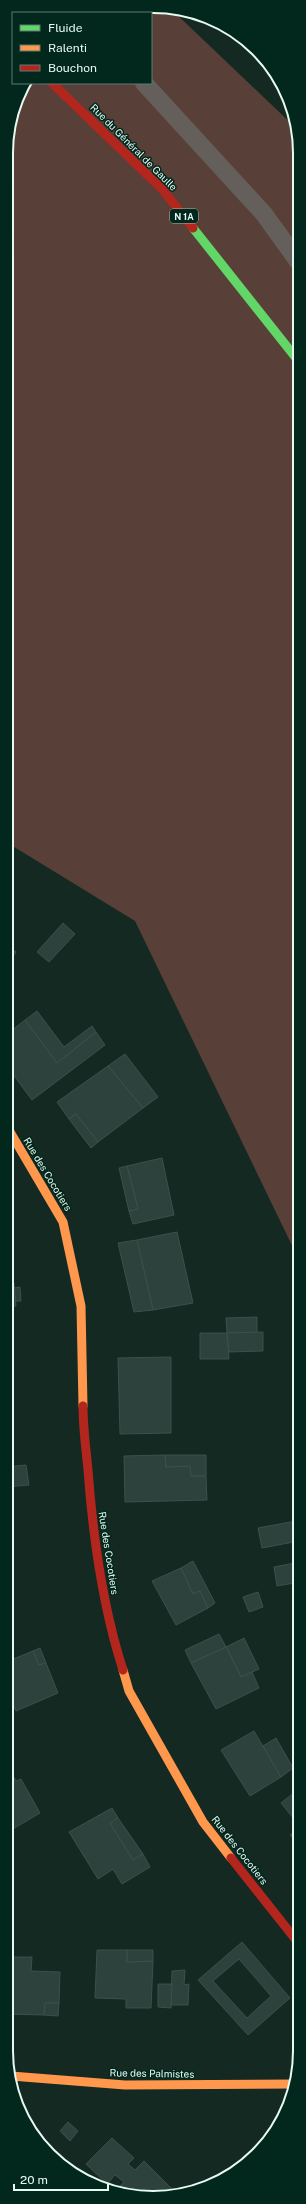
<svg xmlns="http://www.w3.org/2000/svg" width="306" height="2204" viewBox="0 0 306 2204" font-family="'Public Sans',sans-serif">
<style>
.green{fill:#583f38}
.building{fill:#2d423c;stroke:#3f4f4a;fill-rule:evenodd}
.lines{fill:none;stroke-linecap:round;stroke-linejoin:round}
.lane{stroke:#645f5a;stroke-width:18}
.fast{stroke:#63d668;stroke-width:9}
.slow{stroke:#ff974d;stroke-width:9}
.jam{stroke:#b3261e;stroke-width:9}
.labels{text-anchor:middle;dominant-baseline:central;stroke-width:3;stroke-linejoin:round;paint-order:stroke}
.shield{fill:#02271d;stroke:#a2bbb2;stroke-width:1}
.shield-label{font-size:9px;font-weight:bold;fill:#e6faf2}
.street-label{font-size:10px;fill:#e6faf2;stroke:#02271d}
.rim{fill:none;stroke:#e6faf2;stroke-width:2}
</style>
<rect width="100%" height="100%" fill="#142922"/>
<path class="green" d="M163 6 170 8 296 128 300 143V1262L135 921 6 842V143L21 88 25 83H151V13H112Z"/>
<g class="building">
<path d="M63 923 75 934 49 962 37 952Z"/>
<path d="M6 945 16 952 6 967Z"/>
<path d="M37 1011 64 1047 92 1026 96 1032 57 1063 25 1020Z"/>
<path d="M25 1020 57 1063 96 1032 105 1045 32 1100 6 1065V1035Z"/>
<path d="M125 1054 158 1097 143 1108 108 1066Z"/>
<path d="M108 1066 143 1108 98 1142 76 1114 69 1119 57 1102Z"/>
<path d="M76 1114 98 1142 91 1148 69 1119Z"/>
<path d="M162 1158 174 1215 133 1224 129 1211 138 1209 127 1166Z"/>
<path d="M127 1166 138 1209 129 1211 119 1168Z"/>
<path d="M177 1232 193 1303 153 1310 137 1240Z"/>
<path d="M137 1240 153 1310 134 1312 118 1243Z"/>
<path d="M6 1255 10 1284 14 1283 16 1306 6 1307Z"/>
<path d="M20 1287 21 1301H16L14 1288Z"/>
<path d="M257 1317V1333H227L226 1318Z"/>
<path d="M263 1332V1351L229 1352 227 1333Z"/>
<path d="M200 1333H227L229 1359H200Z"/>
<path d="M171 1357V1433L120 1434 118 1358Z"/>
<rect x="6" y="1369" width="2" height="20"/>
<path d="M165 1455 166 1467 190 1466 191 1476H206L207 1500 125 1502 124 1456Z"/>
<path d="M165 1455H206V1476H191L190 1466 166 1467Z"/>
<path d="M26 1465 29 1485 6 1487V1467Z"/>
<path d="M6 1487H10L12 1508 6 1509Z"/>
<path d="M296 1521 299 1541 262 1548 258 1528Z"/>
<path d="M193 1561 215 1603 208 1608 200 1591 193 1594 181 1568Z"/>
<path d="M300 1562V1582L277 1586 274 1567Z"/>
<path d="M181 1568 193 1594 200 1591 208 1608 176 1625 152 1581Z"/>
<path d="M258 1592 263 1607 249 1612 243 1597Z"/>
<path d="M219 1634 226 1647 191 1663 185 1650Z"/>
<path d="M244 1638 259 1669 241 1677 226 1647Z"/>
<path d="M226 1647 241 1677 252 1672 259 1688 216 1709 191 1663Z"/>
<path d="M40 1648 46 1663 39 1665 33 1651Z"/>
<path d="M33 1651 39 1665 46 1663 58 1693 16 1711 6 1687V1662Z"/>
<path d="M254 1731 281 1777 250 1796 221 1750Z"/>
<path d="M276 1738 293 1768 281 1777 263 1746Z"/>
<path d="M6 1764 16 1781 21 1779 40 1813 6 1833Z"/>
<path d="M300 1788V1815L294 1819 281 1803Z"/>
<path d="M112 1808 118 1818 110 1823 133 1860 143 1854 150 1867 122 1884 113 1869 98 1879 69 1832Z"/>
<path d="M118 1818 143 1854 133 1860 110 1823Z"/>
<path d="M300 1826V1846L290 1835Z"/>
<path d="M242 1942 290 1998 248 2035 198 1980ZM239 1959 271 1996 247 2018 213 1981Z"/>
<path d="M97 1950H127V1962L153 1961 151 2008H126V1999L95 1998Z"/>
<path d="M127 1950H153V1961L127 1962Z"/>
<path d="M10 1957H32L31 1971 60 1972 59 2003H45L44 2015 7 2014Z"/>
<path d="M185 1970 184 1985 189 1984 188 2005H171L172 1971Z"/>
<path d="M158 1984H172L171 2008 158 2007Z"/>
<path d="M45 2003H59L58 2016 44 2015Z"/>
<path d="M68 2122 78 2131 70 2141 60 2131Z"/>
<path d="M112 2138 134 2158 128 2164 135 2170 144 2161 176 2193 144 2198 130 2194 120 2186 124 2182 115 2175 107 2184 86 2164Z"/>
</g>
<g class="lines">
<path class="lane" d="M144 83 264 214 300 264"/>
<path class="fast" d="M193 228 300 363"/>
<g class="slow">
<path d="M6 1125 63 1222 81 1306 83 1406"/>
<path d="M123 1670 129 1691 203 1822 231 1858"/>
<path d="M11 2076 125 2085 293 2084"/>
</g>
<g class="jam">
<path d="M52 83 162 189 193 228"/>
<path d="M83 1406C83 1428 86 1449 88 1470 93 1538 102 1605 123 1670"/>
<path d="M231 1858 300 1945"/>
</g>
</g>
<g class="labels">
<rect class="shield" x="170" y="209" width="28" height="14" rx="3"/>
<g class="shield-label">
<text x="184" y="216">N 1A</text>
</g>
<g class="street-label">
<text transform="translate(134 147) rotate(45)">Rue du Général de Gaulle</text>
<text transform="translate(48 1174) rotate(59)">Rue des Cocotiers</text>
<text transform="translate(109 1553) rotate(81)">Rue des Cocotiers</text>
<text transform="translate(240 1850) rotate(52)">Rue des Cocotiers</text>
<text transform="translate(152 2073) rotate(1)">Rue des Palmistes</text>
</g>
</g>
<path d="M0 0H306V2204H0ZM153 13H153A140 140 0 0 1 293 153V2051A140 140 0 0 1 153 2191H153A140 140 0 0 1 13 2051V153A140 140 0 0 1 153 13Z" fill="#02271d" fill-rule="evenodd"/>
<path class="rim" d="M153 13H153A140 140 0 0 1 293 153V2051A140 140 0 0 1 153 2191H153A140 140 0 0 1 13 2051V153A140 140 0 0 1 153 13Z"/>
<rect x="12" y="12" width="140" height="72" fill="#02271d" stroke="#5d7b72"/>
<rect x="20" y="25" width="20" height="6" fill="#63d668" stroke="#5d7b72"/>
<text x="48" y="32" font-size="12" fill="#e6faf2">Fluide</text>
<rect x="20" y="45" width="20" height="6" fill="#ff974d" stroke="#5d7b72"/>
<text x="48" y="52" font-size="12" fill="#e6faf2">Ralenti</text>
<rect x="20" y="65" width="20" height="6" fill="#b3261e" stroke="#5d7b72"/>
<text x="48" y="72" font-size="12" fill="#e6faf2">Bouchon</text>
<path d="M14 2184v6h94v-6" fill="none" stroke="#e6faf2" stroke-width="2"/>
<text x="20" y="2184" font-size="12" fill="#e6faf2" stroke="#02271d" stroke-width="3" paint-order="stroke">20 m</text>
</svg>
